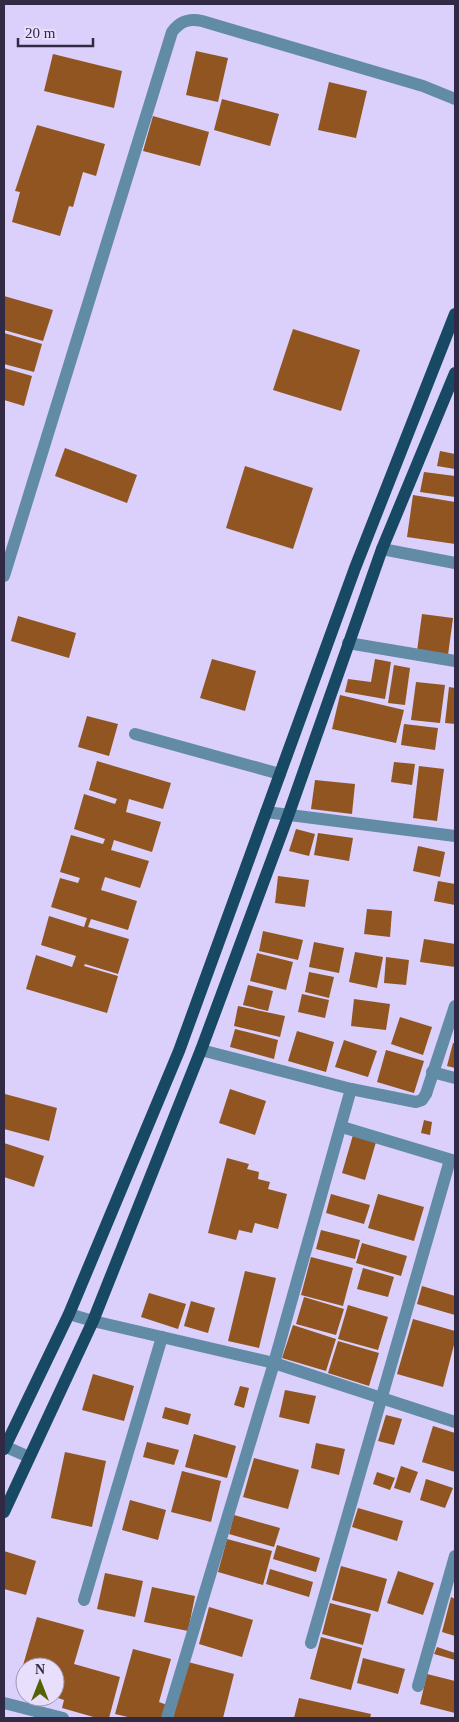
<svg xmlns="http://www.w3.org/2000/svg" width="459" height="1722" viewBox="0 0 459 1722" font-family="'Times New Roman',serif">
<style>
.building{fill:#905520}
.lines{fill:none;stroke-linecap:round;stroke-linejoin:round}
.minor{stroke:#618ba6;stroke-width:12}
.major{stroke:#174864;stroke-width:12}
</style>
<rect width="100%" height="100%" fill="#dbcffb"/>
<g class="building">
<path d="M196 51 228 58 218 102 186 95Z"/>
<path d="M53 54 122 71 114 108 44 91Z"/>
<path d="M329 82 367 91 356 138 318 130Z"/>
<path d="M222 99 279 114 270 146 214 130Z"/>
<path d="M153 116 209 132 200 166 143 151Z"/>
<path d="M37 125 105 144 96 176 83 172 73 207 69 206 60 236 12 222 20 192 15 191Z"/>
<path d="M4 296 53 310 43 341 4 330Z"/>
<path d="M293 329 360 350 341 411 273 390Z"/>
<path d="M4 333 42 344 34 372 4 364Z"/>
<path d="M4 368 32 376 24 406 4 400Z"/>
<path d="M65 448 137 475 127 503 55 476Z"/>
<path d="M440 451 455 454V469L437 466Z"/>
<path d="M245 466 313 488 293 549 226 528Z"/>
<path d="M424 472 455 476V497L420 492Z"/>
<path d="M413 495 455 502V544L407 537Z"/>
<path d="M422 614 453 618 448 655 417 651Z"/>
<path d="M18 616 76 633 69 658 11 641Z"/>
<path d="M212 659 256 671 245 711 200 698Z"/>
<path d="M375 659 391 662 385 699 345 692 348 679 371 682Z"/>
<path d="M394 665 410 668 405 705 388 703Z"/>
<path d="M416 682 445 685 440 723 411 720Z"/>
<path d="M449 687 455 688V724L445 723Z"/>
<path d="M340 695 404 710 396 743 332 729Z"/>
<path d="M87 716 118 724 109 756 78 747Z"/>
<path d="M404 724 438 728 435 750 401 745Z"/>
<path d="M97 761 171 783 163 809 129 799 126 812 161 822 152 852 114 840 111 850 149 861 140 888 105 877 101 890 137 901 128 930 91 919 88 927 129 939 118 974 85 964 84 966 118 976 107 1013 26 989 36 955 72 967 76 956 41 945 49 916 84 927 87 918 51 907 60 878 78 883 80 878 60 872 71 835 103 844 105 839 74 829 84 794 115 804 117 799 89 790Z"/>
<path d="M394 762 415 764 412 785 391 782Z"/>
<path d="M419 766 444 769 437 821 413 818Z"/>
<path d="M315 780 355 784 352 814 311 809Z"/>
<path d="M296 829 315 834 309 856 289 851Z"/>
<path d="M318 833 353 838 349 861 314 855Z"/>
<path d="M418 846 445 852 440 877 413 871Z"/>
<path d="M278 876 309 880 305 907 275 903Z"/>
<path d="M438 881 455 884V905L434 901Z"/>
<path d="M367 909 392 911 390 937 364 934Z"/>
<path d="M263 931 303 940 298 960 259 951Z"/>
<path d="M424 939 455 944V967L420 962Z"/>
<path d="M314 942 344 948 339 973 309 967Z"/>
<path d="M355 952 383 957 377 988 349 982Z"/>
<path d="M257 953 293 962 286 990 250 981Z"/>
<path d="M386 957 409 960 406 985 384 983Z"/>
<path d="M309 972 334 977 329 998 305 992Z"/>
<path d="M248 985 273 991 268 1011 243 1005Z"/>
<path d="M302 994 329 1000 325 1018 298 1012Z"/>
<path d="M354 999 390 1004 386 1030 351 1026Z"/>
<path d="M238 1006 285 1016 280 1037 234 1026Z"/>
<path d="M400 1017 432 1027 423 1055 391 1044Z"/>
<path d="M235 1029 278 1040 274 1059 230 1047Z"/>
<path d="M297 1031 334 1042 326 1072 288 1061Z"/>
<path d="M344 1040 377 1051 368 1077 335 1067Z"/>
<path d="M453 1043H455V1068L447 1066Z"/>
<path d="M386 1050 424 1061 414 1093 377 1082Z"/>
<path d="M230 1089 266 1101 255 1135 219 1123Z"/>
<path d="M5 1094 57 1108 49 1141 4 1129Z"/>
<path d="M424 1120 432 1122 430 1135 421 1133Z"/>
<path d="M353 1135 376 1142 365 1180 342 1173Z"/>
<path d="M4 1143 44 1156 34 1187 4 1177Z"/>
<path d="M227 1158 249 1164 247 1169 259 1172 258 1179 270 1182 268 1189 287 1194 278 1229 255 1223 252 1233 239 1230 236 1240 208 1233Z"/>
<path d="M331 1194 370 1205 364 1224 326 1213Z"/>
<path d="M378 1194 424 1207 414 1241 368 1228Z"/>
<path d="M321 1230 360 1240 355 1259 316 1249Z"/>
<path d="M362 1243 407 1256 401 1276 356 1263Z"/>
<path d="M311 1257 353 1268 343 1306 301 1295Z"/>
<path d="M363 1268 394 1277 388 1297 357 1289Z"/>
<path d="M245 1271 276 1278 259 1348 228 1341Z"/>
<path d="M422 1286 455 1296V1315L417 1304Z"/>
<path d="M149 1293 186 1304 178 1329 141 1317Z"/>
<path d="M304 1297 344 1309 336 1335 296 1324Z"/>
<path d="M191 1301 215 1308 208 1333 184 1326Z"/>
<path d="M348 1305 388 1317 378 1350 338 1339Z"/>
<path d="M413 1319 455 1331V1341L443 1387 397 1374Z"/>
<path d="M293 1325 336 1339 326 1371 282 1358Z"/>
<path d="M338 1341 379 1353 369 1386 328 1373Z"/>
<path d="M93 1374 134 1386 124 1421 82 1410Z"/>
<path d="M240 1386 249 1388 244 1408 234 1405Z"/>
<path d="M285 1390 316 1396 309 1424 279 1417Z"/>
<path d="M165 1407 191 1414 188 1425 162 1418Z"/>
<path d="M386 1415 402 1419 394 1445 378 1441Z"/>
<path d="M433 1426 455 1433V1472L422 1462Z"/>
<path d="M194 1434 236 1446 227 1478 185 1467Z"/>
<path d="M147 1442 179 1450 174 1465 143 1457Z"/>
<path d="M316 1443 345 1449 339 1475 311 1468Z"/>
<path d="M65 1452 106 1461 92 1527 51 1518Z"/>
<path d="M254 1458 299 1470 288 1509 243 1497Z"/>
<path d="M401 1466 418 1472 410 1493 394 1488Z"/>
<path d="M182 1471 221 1481 211 1522 171 1512Z"/>
<path d="M377 1472 395 1478 390 1490 373 1484Z"/>
<path d="M426 1479 453 1488 445 1508 420 1500Z"/>
<path d="M130 1500 166 1510 158 1540 122 1530Z"/>
<path d="M358 1508 403 1521 397 1541 352 1527Z"/>
<path d="M234 1515 280 1528 274 1547 229 1534Z"/>
<path d="M227 1539 272 1551 263 1585 218 1572Z"/>
<path d="M277 1545 320 1558 316 1572 273 1559Z"/>
<path d="M4 1551 36 1561 26 1595 4 1589Z"/>
<path d="M341 1566 387 1579 378 1612 332 1600Z"/>
<path d="M270 1569 313 1582 309 1597 266 1584Z"/>
<path d="M398 1571 434 1583 423 1615 387 1603Z"/>
<path d="M105 1573 143 1581 135 1617 97 1609Z"/>
<path d="M152 1587 195 1596 188 1631 144 1622Z"/>
<path d="M451 1597 455 1599V1636L442 1632Z"/>
<path d="M330 1603 371 1614 363 1645 322 1634Z"/>
<path d="M209 1607 253 1620 242 1657 199 1644Z"/>
<path d="M37 1617 84 1630 74 1664 120 1677 109 1718H97L62 1708 64 1700 55 1697V1667H25V1688L17 1686Z"/>
<path d="M321 1637 362 1648 351 1690 310 1679Z"/>
<path d="M437 1647 455 1653V1660L434 1654Z"/>
<path d="M133 1649 171 1659 159 1702 167 1705 163 1718H132L115 1714Z"/>
<path d="M363 1658 405 1669 398 1694 357 1683Z"/>
<path d="M188 1662 234 1674 223 1718H173Z"/>
<path d="M427 1674 455 1681V1713L420 1704Z"/>
<path d="M299 1698 371 1714 370 1718H294Z"/>
</g>
<g class="lines">
<g class="minor">
<path d="M382 549 455 563"/>
<path d="M4 576 172 32C180 21 189 18 202 21L423 86 455 99"/>
<path d="M348 643 455 661"/>
<path d="M135 734 280 774"/>
<path d="M266 812 455 836"/>
<path d="M201 1050 351 1089 416 1102 422 1100 426 1094 455 1006"/>
<path d="M432 1072 455 1078"/>
<path d="M342 1127 455 1161"/>
<path d="M69 1314 93 1321 274 1363 455 1422"/>
<path d="M4 1446 29 1457"/>
<path d="M84 1600 162 1337"/>
<path d="M311 1643 450 1160"/>
<path d="M418 1686 455 1556"/>
<path d="M4 1703 63 1718"/>
<path d="M167 1718 274 1363 351 1089"/>
</g>
<g class="major">
<path d="M4 1449 69 1314 179 1051 355 568 455 314"/>
<path d="M4 1512 93 1321 201 1050 288 816 382 549 455 373"/>
</g>
</g>
<rect width="459" height="1722" fill="none" stroke="#322945" stroke-width="10"/>
<g transform="translate(40 1682)"><circle r="24" fill="#e7dffc" stroke="#9f96b3"/>
<path d="M0-4L9 19L0 12L-9 19Z" fill="#556203"/>
<text y="-8" font-size="14" font-weight="bold" text-anchor="middle" fill="#322945">N</text>
</g>
<path d="M18 38v8h75v-8" fill="none" stroke="#322945" stroke-width="2.5"/>
<text x="25" y="38" font-size="15" fill="#322945" stroke="#e7dffc" stroke-width="4" paint-order="stroke">20 m</text>
</svg>
